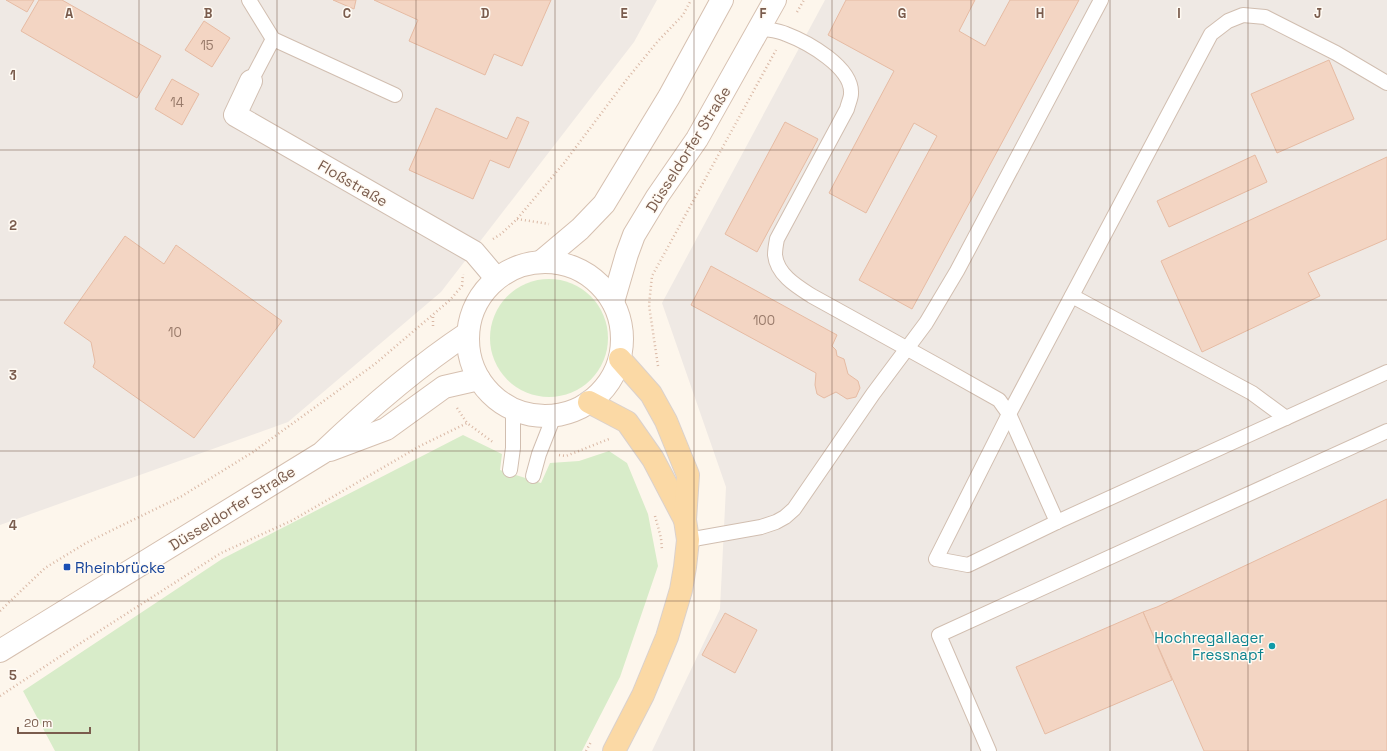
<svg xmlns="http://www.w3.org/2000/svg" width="1387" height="751" viewBox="0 0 1387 751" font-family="'Space Grotesk',sans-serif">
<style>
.industrial{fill:#efe9e4}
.green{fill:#d8ecc9}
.building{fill:#f3d5c3;stroke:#e6bba3}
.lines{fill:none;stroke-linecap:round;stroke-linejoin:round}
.lane-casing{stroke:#d1beb0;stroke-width:16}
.street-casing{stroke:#d1beb0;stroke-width:24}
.secondary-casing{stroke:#d6c0b0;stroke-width:24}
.primary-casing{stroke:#dad1cd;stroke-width:24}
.path{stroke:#d9b8a5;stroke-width:2.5;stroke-dasharray:1 3;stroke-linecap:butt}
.lane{stroke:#fff;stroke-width:14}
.street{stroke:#fff;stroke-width:22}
.secondary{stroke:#fff;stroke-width:22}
.primary{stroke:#fbd9a5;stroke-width:22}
.grid{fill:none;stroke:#7a5c4d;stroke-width:1;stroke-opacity:0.55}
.transit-dot{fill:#1a4fb4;stroke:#fffaf3;stroke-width:1.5}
.culture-dot{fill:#0f9aa8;stroke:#fffaf3;stroke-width:1.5}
.labels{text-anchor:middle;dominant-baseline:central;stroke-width:3;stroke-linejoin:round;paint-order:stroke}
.number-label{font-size:13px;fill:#987a6a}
.street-label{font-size:15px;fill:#7a5c4d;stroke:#fffaf3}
.transit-label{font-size:15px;fill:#164399;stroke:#fffaf3;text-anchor:start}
.culture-label{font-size:15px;fill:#0d838f;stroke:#fffaf3;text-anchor:end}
.grid-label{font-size:13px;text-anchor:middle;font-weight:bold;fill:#7a5c4d;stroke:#fffaf3;stroke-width:3;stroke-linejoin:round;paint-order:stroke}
</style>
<rect width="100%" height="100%" fill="#fdf6ec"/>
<g class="industrial">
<path d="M0 0H657L634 42 441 292 288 422 0 525Z"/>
<path d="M825 0H1387V751H652L720 609 726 487 662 303Z"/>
</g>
<g class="green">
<circle cx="549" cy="338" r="59"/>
<path d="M463 435 502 454 500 470 541 483 550 463 579 461 609 451 627 463 648 514 658 566 620 677 582 751H55L23 691 222 559Z"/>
</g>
<g class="building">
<path d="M6 0H34L27 12Z"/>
<path d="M39 0H62L161 56 137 98 21 31Z"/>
<path d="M333 0H356L354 9Z"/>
<path d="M374 0H551L522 66 494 54 485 75 409 41 418 20Z"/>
<path d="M846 0H975L959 31 985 46 1010 0H1079L912 309 859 280 937 136 914 123 866 213 829 193 894 71 828 35Z"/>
<path d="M204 21 230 38 212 67 185 50Z"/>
<path d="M1329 60 1354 119 1277 153 1251 94Z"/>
<path d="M172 79 199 94 182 125 155 109Z"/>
<path d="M436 108 507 139 517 117 529 122 509 168 490 160 473 199 409 170Z"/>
<path d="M785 122 818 139 757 252 725 234Z"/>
<path d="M1255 155 1267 182 1169 227 1157 201Z"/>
<path d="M1387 157V239L1308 273 1320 296 1202 352 1161 261Z"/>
<path d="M125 236 164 264 176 245 282 321 194 438 93 367 95 362 91 342 64 323Z"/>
<path d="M711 266 837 335 832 346 836 350 837 356 844 359 848 374 858 381 860 388 856 397 847 399 836 392 824 398 817 394 815 385 816 373 691 305Z"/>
<path d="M1387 499V751H1204L1143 612 1157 607Z"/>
<path d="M1143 612 1172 680 1045 734 1016 667Z"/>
<path d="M725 613 757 630 735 673 702 655Z"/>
</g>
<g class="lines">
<g class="lane-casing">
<g id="lane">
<path d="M249 0 273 39 395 95"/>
<path d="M759 28C768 30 778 30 786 34 807 42 853 67 851 94 851 98 848 104 847 109L777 239C776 244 775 250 775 255 777 275 798 287 812 296L944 369 999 400 1009 414 1057 522"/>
<path d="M251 81 273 39"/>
<path d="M1387 83 1336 53 1265 17 1243 15 1228 21 1211 34 1009 414 936 559 968 565 1057 522 1387 372"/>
<path d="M1072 296 1252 393 1286 418"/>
<path d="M510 470 513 448V409"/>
<path d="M533 476 539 454 554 416"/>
<path d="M688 540 761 527 776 522 785 517 794 509 873 394 926 323 957 271 1101 0"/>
<path d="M989 751 939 635 1387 431"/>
</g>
</g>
<g class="street-casing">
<path id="street" d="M251 81 235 115 474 252 496 278"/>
</g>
<g class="secondary-casing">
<g id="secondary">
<path d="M542 261 580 229 604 204 669 97 722 0"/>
<circle cx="545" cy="339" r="77"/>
<path d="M613 302 627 254 634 235 657 197 697 139 775 0"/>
<path d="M330 450 386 429 444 387 479 379"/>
<path d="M0 651 322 453C368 409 415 368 468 333"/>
</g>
</g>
<g class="primary-casing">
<g id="primary">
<path d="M589 402 627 422 653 459 685 520"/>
<path d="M614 751 643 695 667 637 681 590 685 567 688 540 685 520 688 475 666 421 651 394 620 359"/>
</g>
</g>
<g class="path">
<path d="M797 12 804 0"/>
<path d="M517 219 549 224"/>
<path d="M493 239 501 234 517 219 564 163 627 79 658 41 683 15 691 0"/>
<path d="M433 317V328"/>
<path d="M658 366 649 305 652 276 776 50"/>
<path d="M457 408 467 423"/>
<path d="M559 455 566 456 609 439"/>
<path d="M655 516 661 538 662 550"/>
<path d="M0 611 45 568 86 543 182 496 253 452 375 364 450 300 462 286 463 274"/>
<path d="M0 696 73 648 221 553 293 520 420 446 467 423 494 443"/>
<path d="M586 751 591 742"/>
</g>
<use href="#lane" class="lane"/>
<use href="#street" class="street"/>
<use href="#secondary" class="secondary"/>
<use href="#primary" class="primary"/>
</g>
<path class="grid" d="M139 0V751M277 0V751M416 0V751M555 0V751M694 0V751M832 0V751M971 0V751M1110 0V751M1248 0V751M0 150H1387M0 300H1387M0 451H1387M0 601H1387"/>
<rect class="transit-dot" x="63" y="563" width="8" height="8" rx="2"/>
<circle class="culture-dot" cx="1272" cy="646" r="4"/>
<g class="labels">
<g class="number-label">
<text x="207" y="45">15</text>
<text x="177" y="102">14</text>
<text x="764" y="320">100</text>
<text x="175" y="332">10</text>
</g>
<g class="street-label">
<text transform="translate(688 149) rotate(-58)">Düsseldorfer Straße</text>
<text transform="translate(353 183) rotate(30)">Floßstraße</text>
<text transform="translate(232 508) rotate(-32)">Düsseldorfer Straße</text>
</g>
<g class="transit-label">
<text x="75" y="567">Rheinbrücke</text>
</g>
<g class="culture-label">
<text x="1264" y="637">Hochregallager<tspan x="1264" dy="17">Fressnapf</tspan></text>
</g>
</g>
<g class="grid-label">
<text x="69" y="18">A</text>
<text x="208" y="18">B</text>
<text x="347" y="18">C</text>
<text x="485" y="18">D</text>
<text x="624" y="18">E</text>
<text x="763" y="18">F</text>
<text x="902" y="18">G</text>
<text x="1040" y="18">H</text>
<text x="1179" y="18">I</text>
<text x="1318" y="18">J</text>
<text x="13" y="80">1</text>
<text x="13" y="230">2</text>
<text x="13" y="380">3</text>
<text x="13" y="530">4</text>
<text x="13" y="680">5</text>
</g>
<path d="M18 727v6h72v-6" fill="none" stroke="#7a5c4d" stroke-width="2"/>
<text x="24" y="727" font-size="12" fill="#7a5c4d" stroke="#fffaf3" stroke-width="3" paint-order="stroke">20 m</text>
</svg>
